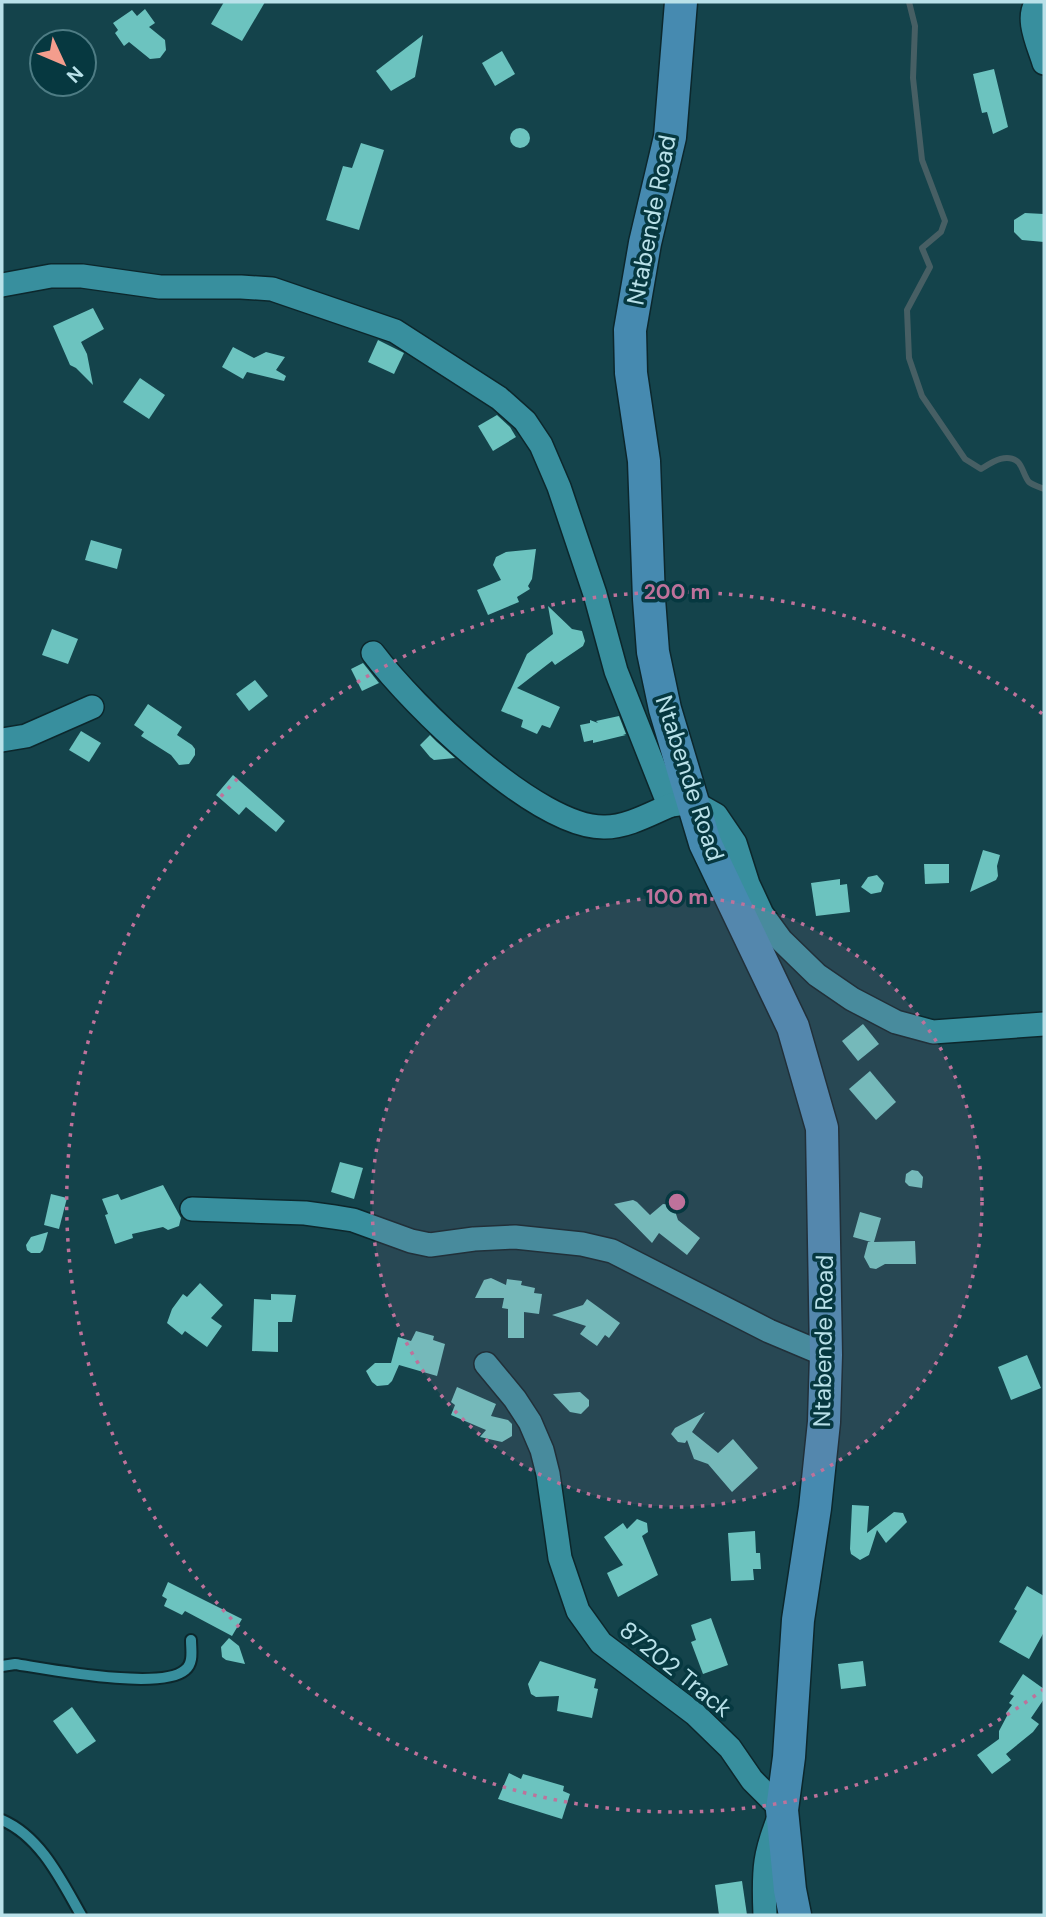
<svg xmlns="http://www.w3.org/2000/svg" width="1046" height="1917" viewBox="0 0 1046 1917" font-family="'DM Sans',sans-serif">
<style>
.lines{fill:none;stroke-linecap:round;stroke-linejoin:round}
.stream{stroke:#475f64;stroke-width:6}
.building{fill:#6cc3bf}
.lane-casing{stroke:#0c272c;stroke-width:14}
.street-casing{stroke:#0c272c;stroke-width:26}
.secondary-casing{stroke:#0c272c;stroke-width:35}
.lane{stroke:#388f9e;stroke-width:10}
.street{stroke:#388f9e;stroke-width:23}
.secondary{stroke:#468ab0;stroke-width:32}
.ring{fill:none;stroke:#be729b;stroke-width:3.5;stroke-dasharray:3.5 7}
.labels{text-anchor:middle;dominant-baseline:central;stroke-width:7;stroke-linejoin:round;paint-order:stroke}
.street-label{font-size:24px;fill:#b9e1e9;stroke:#063840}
.centre{fill:#be729b;stroke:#063840;stroke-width:3.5}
.ring-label{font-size:21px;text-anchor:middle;font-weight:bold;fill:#be729b;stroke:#063840;stroke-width:7;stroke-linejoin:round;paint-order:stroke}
</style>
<rect width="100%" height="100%" fill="#14434b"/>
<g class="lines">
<path class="stream" d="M909 2 915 26 913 78 922 160 945 221 941 232 922 248 930 267 907 310 909 358 922 396 965 459 981 469C991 463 1006 452 1018 462 1023 467 1024 476 1029 482 1033 485 1039 487 1044 489"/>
</g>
<g class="building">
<path d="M224 2H265L242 41 211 24Z"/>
<path d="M145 9 155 23 149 27 165 40 166 50 160 58 150 59 129 42 124 46 115 33 118 30 113 23 132 10 137 16Z"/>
<path d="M423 35 415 77 391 91 376 71Z"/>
<path d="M502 51 515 74 495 86 482 63Z"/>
<path d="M994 69 1008 127 993 134 987 112 982 113 973 74Z"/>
<circle cx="520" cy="138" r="10"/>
<path d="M361 143 384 150 359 230 326 220 343 166 352 168Z"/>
<path d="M1025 213 1044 214V242L1022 240 1014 232V220Z"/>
<path d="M93 308 104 329 81 342 87 354 93 385 76 368 70 365 53 326Z"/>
<path d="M378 340 404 353 394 374 368 362Z"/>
<path d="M233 347 254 358 266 352 285 357 276 370 286 376 284 381 247 372 243 379 222 367Z"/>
<path d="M140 378 165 395 149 419 123 402Z"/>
<path d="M497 415 510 427 516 437 493 451 478 426Z"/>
<path d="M91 540 122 549 117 569 85 560Z"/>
<path d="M536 549 532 579 528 586 530 589 517 597 519 602 488 615 477 590 501 580 493 565 496 557 506 552Z"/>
<path d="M548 606 572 629 582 631 585 641 583 646 555 665 552 661 517 688 560 707 550 728 542 725 537 734 521 727 523 720 501 711 527 654 553 634Z"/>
<path d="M52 629 78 639 68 664 42 655Z"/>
<path d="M363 663 379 683 362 691 351 669Z"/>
<path d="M255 680 268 696 249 711 236 694Z"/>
<path d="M148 704 182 727 177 735 192 745 195 749V755L189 764 179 765 171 755 141 736 144 732 134 725Z"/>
<path d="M619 716 626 734H623L626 735 593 743V740L584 742 580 725 590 723V720L598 723 596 721Z"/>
<path d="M81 731 101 743 89 762 69 750Z"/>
<path d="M430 735 437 742 455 758 434 760 430 757 420 745Z"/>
<path d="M233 775 285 821 276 832 246 807 239 815 216 795Z"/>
<path d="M983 850 1000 855 997 866 998 876 996 880 970 892Z"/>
<path d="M924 864H949V883L925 884Z"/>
<path d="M877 875 884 883 881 892 871 894 861 887 868 877Z"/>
<path d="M840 879V885L847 884 850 912 816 916 811 883Z"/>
<path d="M863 1024 879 1044 858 1061 842 1041Z"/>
<path d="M870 1071 896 1102 876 1120 849 1089Z"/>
<path d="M340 1162 363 1168 354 1199 331 1192Z"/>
<path d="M912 1170 918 1171 923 1177 922 1188 909 1186 905 1182 906 1174Z"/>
<path d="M163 1185 181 1218 179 1226 168 1230 163 1227 132 1234 133 1238 115 1244 105 1215 108 1214 102 1199 118 1194 121 1200Z"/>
<path d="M51 1194 67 1198 59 1229 44 1225Z"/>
<path d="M633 1200 637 1202 650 1215 663 1204 673 1205 678 1220 700 1238 687 1255 659 1233 652 1243 614 1204Z"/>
<path d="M860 1212 881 1218 874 1242 915 1241 916 1264H885L876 1269 870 1268 864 1257 868 1242H871L853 1237Z"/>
<path d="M48 1232 43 1250 40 1253H31L27 1250 26 1245 31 1237Z"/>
<path d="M491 1278 506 1285 507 1279 522 1281 521 1285 535 1288 534 1293 542 1294 539 1314 524 1312V1338H508V1309L502 1308 504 1298H475L484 1280Z"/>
<path d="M200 1283 223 1305 211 1318 222 1326 207 1347 185 1331 182 1335 167 1323 172 1309 183 1294 187 1297Z"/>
<path d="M271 1294 296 1295 292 1322H278V1352L252 1351 254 1299 271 1300Z"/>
<path d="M587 1299 620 1323 609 1338 605 1335 597 1346 580 1334 586 1326 552 1315 583 1305Z"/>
<path d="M416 1331 434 1336 433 1340 445 1344 437 1376 399 1365 392 1381 388 1385 377 1386 372 1382 366 1371 375 1363H391L398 1337 411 1341Z"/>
<path d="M1027 1355 1041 1388 1011 1400 998 1367Z"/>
<path d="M457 1387 496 1404 491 1416 508 1420 512 1424V1436L502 1442 480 1437 486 1430 451 1415 455 1405 451 1402Z"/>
<path d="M580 1392 589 1400V1406L581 1414 570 1412 553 1394Z"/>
<path d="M705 1412 692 1432 718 1453 733 1439 758 1468 732 1492 708 1464 694 1459 687 1440 685 1443 678 1442 671 1434 675 1428Z"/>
<path d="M852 1505 869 1506 867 1533 894 1512 903 1513 907 1522 886 1543 877 1530 869 1555 860 1560 851 1554 850 1549Z"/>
<path d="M637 1519 647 1523 648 1532 642 1536 658 1575 618 1597 607 1573 623 1565 604 1537 623 1523 627 1529Z"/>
<path d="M755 1531 756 1553H760L761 1569H753L754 1580 731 1581 728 1533Z"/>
<path d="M168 1582 242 1619 232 1636 185 1611 182 1615 164 1606 167 1599 162 1596Z"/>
<path d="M1027 1586 1044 1596V1632L1029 1659 999 1642 1017 1611 1014 1609Z"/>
<path d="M711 1618 728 1665 703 1674 691 1642 696 1640 691 1625Z"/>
<path d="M229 1638 239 1646 245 1664 226 1660 222 1657 221 1647Z"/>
<path d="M540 1661 596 1679 594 1688 598 1689 592 1718 557 1711 559 1696 536 1697 531 1694 528 1684Z"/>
<path d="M863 1661 866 1686 841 1689 838 1664Z"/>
<path d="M1023 1674 1044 1689V1699L1031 1718 1039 1724 1033 1732 1006 1754 1011 1760 992 1774 977 1755 999 1739V1731L1008 1714 1006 1713 1012 1705 1009 1703 1014 1696 1010 1694Z"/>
<path d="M72 1707 96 1741 77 1754 53 1721Z"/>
<path d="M509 1773 521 1779 523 1774 564 1786 563 1791 570 1794 562 1819 498 1799Z"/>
<path d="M742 1881 747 1915H719L715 1885Z"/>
</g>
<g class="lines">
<g class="lane-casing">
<g id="lane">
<path d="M2 1666 15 1664C48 1669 161 1691 185 1670 194 1663 191 1650 191 1640"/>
<path d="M2 1820C41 1837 61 1880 81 1915"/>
</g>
</g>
<g class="street-casing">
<g id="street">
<path d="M1038 2C1024 16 1039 46 1044 63"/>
<path d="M2 285 51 276H82L160 287H241L272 289 395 331 499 398 525 421 541 445 559 487 595 594 616 671 665 795 671 805 693 802 716 815 735 843 748 884 762 914 781 940 817 975 852 999 896 1022 933 1032 1044 1024"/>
<path d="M373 653C412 705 538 829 605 827 627 827 650 814 671 805"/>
<path d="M2 740 26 736 92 707"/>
<path d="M192 1209 305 1213 334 1217 353 1220 411 1241 430 1245 474 1239 515 1237 582 1244 612 1251 769 1331 826 1355"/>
<path d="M486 1364 515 1399 530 1422 542 1450 548 1474 560 1558 578 1611 601 1643 695 1714 730 1748 752 1780 782 1810C764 1853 763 1869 765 1915"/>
</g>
</g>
<g class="secondary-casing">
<path id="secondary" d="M681 2 670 137 645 243 630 330 631 373 644 461 649 599 653 652 665 709 705 843 793 1027 822 1128 826 1355 824 1422 815 1508 798 1620 789 1757 782 1810 790 1890 795 1915"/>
</g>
<use href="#lane" class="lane"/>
<use href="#street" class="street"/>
<use href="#secondary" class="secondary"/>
</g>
<circle cx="677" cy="1202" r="305" fill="#be729b" fill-opacity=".12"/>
<g class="ring">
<circle cx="677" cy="1202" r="305"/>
<path d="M1044 1689A610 610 0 1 1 1044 715"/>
</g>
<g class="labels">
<g class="street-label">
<text transform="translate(651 220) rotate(-79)">Ntabende Road</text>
<text transform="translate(690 778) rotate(72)">Ntabende Road</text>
<text transform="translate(823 1341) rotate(-89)">Ntabende Road</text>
<text transform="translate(676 1669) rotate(39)">87202 Track</text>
</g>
</g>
<circle cx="677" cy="1202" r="10" class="centre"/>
<g class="ring-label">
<text x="677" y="599">200 m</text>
<text x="677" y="904">100 m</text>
</g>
<rect width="1046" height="1917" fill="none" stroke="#b9e1e9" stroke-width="7"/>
<g transform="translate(63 63) rotate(134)"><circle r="33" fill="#063840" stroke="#4e7c84" stroke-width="2"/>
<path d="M0-5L12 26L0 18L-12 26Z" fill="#f49d8d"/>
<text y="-10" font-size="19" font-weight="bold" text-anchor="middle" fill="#b9e1e9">N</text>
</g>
</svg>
